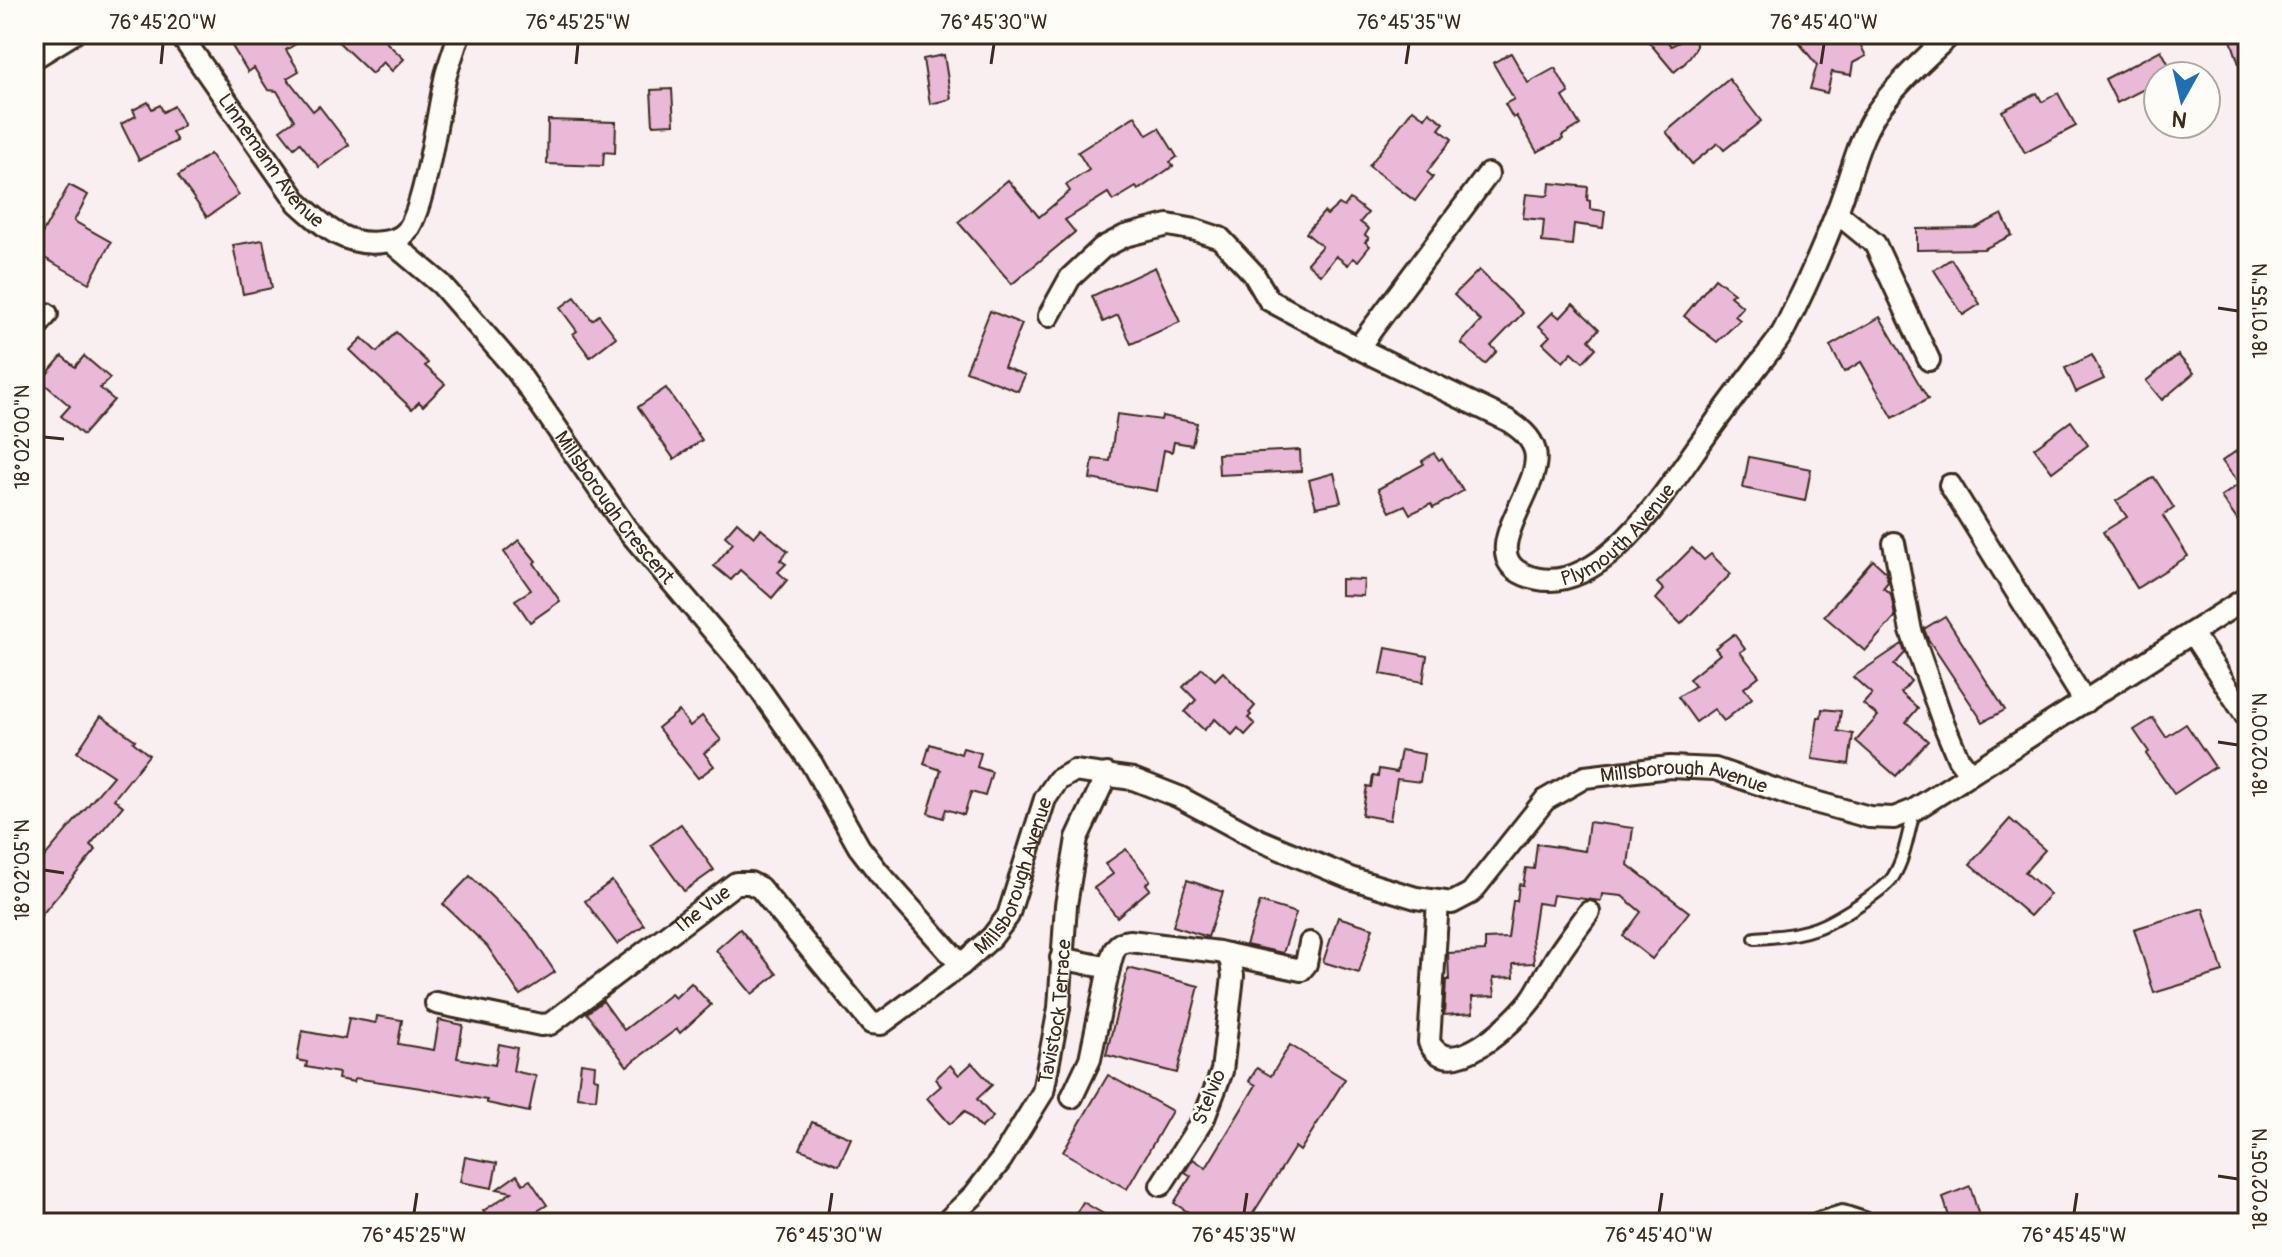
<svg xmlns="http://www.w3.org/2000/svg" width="2282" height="1257" viewBox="0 0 2282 1257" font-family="Pangolin,sans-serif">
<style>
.building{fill:#eab9d8;stroke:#3b2a1e;stroke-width:2}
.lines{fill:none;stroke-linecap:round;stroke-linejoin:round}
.lane-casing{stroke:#3b2a1e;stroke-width:16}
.street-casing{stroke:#3b2a1e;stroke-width:26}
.lane{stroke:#fdfcf7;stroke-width:10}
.street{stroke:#fdfcf7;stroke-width:20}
.ticks{fill:none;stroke:#3b2a1e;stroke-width:3}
.labels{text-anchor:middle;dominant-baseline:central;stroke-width:6;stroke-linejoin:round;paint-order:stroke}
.street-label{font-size:20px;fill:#3b2a1e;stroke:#fdfcf7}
.neatline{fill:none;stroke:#3b2a1e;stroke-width:3}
.ticks-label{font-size:20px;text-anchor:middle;fill:#3b2a1e}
</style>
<rect width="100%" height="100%" fill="#f9eff1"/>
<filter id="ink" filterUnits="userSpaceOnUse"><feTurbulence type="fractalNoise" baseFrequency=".0125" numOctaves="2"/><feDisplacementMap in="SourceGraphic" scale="16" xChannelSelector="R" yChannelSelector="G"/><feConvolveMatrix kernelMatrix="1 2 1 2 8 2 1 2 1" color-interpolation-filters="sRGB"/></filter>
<g filter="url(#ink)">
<g class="building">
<path d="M239 34H312L286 50 299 71 287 78 313 111 319 106 349 145 319 167 300 143 294 148 280 130 294 120 277 91 268 90 254 68 248 72 232 46 243 40Z"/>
<path d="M330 34H392L385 41 404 59 392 71 383 62 372 74Z"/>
<path d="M1642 34H1661L1671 46 1689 37 1696 43V48L1685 63 1674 72Z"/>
<path d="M1792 34H1855L1866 56 1853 63 1851 75 1832 72 1827 93 1810 89 1817 65Z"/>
<path d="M2229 34H2248V82H2245Z"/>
<path d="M2161 50 2175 76H2158V82L2117 103 2105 79Z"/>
<path d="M1511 53 1528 83 1555 68 1569 93 1563 97 1580 125 1562 136 1563 139 1537 152 1516 116 1513 118 1505 104 1514 99 1493 63Z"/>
<path d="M944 55 951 99 930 104 923 59Z"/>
<path d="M1729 79 1761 121 1724 150 1718 143 1692 164 1666 132Z"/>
<path d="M672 89 674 124 653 125 651 90Z"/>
<path d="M2037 93 2042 102 2058 93 2076 126 2025 153 2002 111Z"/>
<path d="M148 102 152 109 160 105 163 112 174 106 184 126 172 132 177 141 139 160 121 124 136 116 133 110Z"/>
<path d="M1413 109 1425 118 1429 112 1444 123 1439 129 1452 139 1427 172 1433 177 1415 201 1369 166Z"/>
<path d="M1135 116 1147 135 1159 128 1177 157 1170 162 1173 166 1138 190 1136 187 1113 201 1108 193 1065 220 1075 232 1012 284 958 222 1008 180 1039 217 1070 191 1066 185 1089 170 1078 152Z"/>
<path d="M548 120 616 122 615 153 604 152 603 166 547 164Z"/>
<path d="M210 154 239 195 207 217 178 176Z"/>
<path d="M1550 183 1588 187 1587 200 1590 201V209L1605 211 1603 228 1574 224 1572 245 1542 242 1544 220 1523 218 1526 194 1546 196 1549 194Z"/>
<path d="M69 185 88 195 74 221 111 242 89 283 34 252V243L40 233 42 234Z"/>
<path d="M1350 199 1368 213 1360 222 1369 229 1365 235 1369 238 1365 242 1370 246 1358 261 1353 258 1348 265 1336 256 1321 275 1307 263 1322 246 1306 233 1324 212 1327 215 1339 204 1344 207Z"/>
<path d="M2002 214 2012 235 1984 249 1917 250V229L1975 228Z"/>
<path d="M263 240 272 288 243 294 233 245Z"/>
<path d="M1951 259 1980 304 1963 315 1934 270Z"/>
<path d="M1155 267 1180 322 1131 344 1118 315 1103 322 1092 296Z"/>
<path d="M1479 270 1523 313 1491 346 1497 351 1485 364 1461 343 1481 321 1454 295Z"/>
<path d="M1715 278 1734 293 1730 296 1743 307 1735 316 1740 320 1717 342 1684 316Z"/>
<path d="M575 297 592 320 599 315 616 337 590 357 573 334 577 331 560 308Z"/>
<path d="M1573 304 1599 329 1589 340 1596 348 1583 362 1572 352 1563 362 1543 343 1550 336 1539 326 1553 312 1560 318Z"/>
<path d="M990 311 1022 324 1004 367 1025 375 1018 391 966 371Z"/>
<path d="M1880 317 1928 399 1893 418 1861 362 1844 372 1830 346Z"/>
<path d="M396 332 428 363 425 366 445 384 423 406 419 402 412 409 350 350 362 338 377 352Z"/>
<path d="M2092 355 2104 379 2076 392 2065 368Z"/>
<path d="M2178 355 2194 373 2162 400 2146 381Z"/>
<path d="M62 356 75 367 84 356 110 378 100 388 114 400 83 435 61 416 70 406 41 381Z"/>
<path d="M666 388 702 440 674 459 638 407Z"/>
<path d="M1117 414 1161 420 1162 416 1197 423 1192 445 1174 442 1172 452 1164 450 1157 491 1090 479 1093 459 1110 461Z"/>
<path d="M2071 421 2088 445 2052 472 2034 448Z"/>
<path d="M2248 443V514L2238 521 2221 497 2239 484 2222 461Z"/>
<path d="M1300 450 1301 471 1219 475 1218 454Z"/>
<path d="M1434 453 1439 460 1442 458 1463 491 1433 508 1431 504 1410 514 1405 505 1390 512 1378 489 1424 464 1422 461Z"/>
<path d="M1749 457 1811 469 1805 501 1743 488Z"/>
<path d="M1334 473 1341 502 1316 507 1309 480Z"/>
<path d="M2154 477 2174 508 2163 516 2188 556 2137 588 2103 532 2127 517 2116 501Z"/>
<path d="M737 522 754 537 761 529 788 551 780 560 786 564 778 572 787 580 772 598 740 570 731 580 714 566 733 543 725 536Z"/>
<path d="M519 540 536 561 534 563 560 601 530 622 515 600 531 590 504 552Z"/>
<path d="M1692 548 1704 560 1711 554 1731 574 1681 624 1656 599 1664 590 1657 583Z"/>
<path d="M1873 560 1886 572 1888 582 1883 588 1891 594 1895 617 1865 651 1824 616Z"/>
<path d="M1341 579 1364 580 1363 596 1341 595Z"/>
<path d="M1945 616 2005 710 1983 722 1928 639 1924 629Z"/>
<path d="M1734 634 1745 649 1740 652 1759 676 1744 688 1752 698 1724 721 1714 709 1696 722 1678 697 1695 686 1689 679 1720 654 1715 648Z"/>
<path d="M1902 644 1905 653 1894 665 1911 681 1901 693 1918 708 1906 722 1928 741 1896 776 1856 741 1878 716 1863 704 1872 694 1853 677Z"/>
<path d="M1386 648 1427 656 1423 682 1381 674Z"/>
<path d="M1202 668 1215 680 1223 672 1255 706 1249 713 1251 715 1248 718 1255 724 1245 735 1238 728 1232 735 1215 719 1204 730 1185 712 1196 700 1183 687Z"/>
<path d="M1822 709 1841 711 1838 731 1853 734 1849 764 1812 759 1818 717H1821Z"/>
<path d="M679 711 690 726 702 716 721 740 704 753 714 766 698 778 658 728Z"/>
<path d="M101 716 135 740 133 742 149 755 114 799 123 806 90 845 96 850 34 924V869L113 776 77 752Z"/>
<path d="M2153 718 2166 737 2186 724 2215 767 2174 794 2146 754 2149 752 2134 730Z"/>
<path d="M930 744 961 754 963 748 981 753 977 767 992 772 985 796 971 792 964 815 946 809 943 818 928 813 941 770 924 764Z"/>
<path d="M1401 750 1424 754 1420 782 1397 779 1390 820 1362 815 1367 786 1371 787 1373 776 1378 777 1379 769 1397 772Z"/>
<path d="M2010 819 2045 850 2025 872 2050 894 2030 916 1970 864Z"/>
<path d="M1589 822 1633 828 1628 865 1689 912 1652 959 1623 936 1641 912 1622 896 1602 894 1601 901 1553 895 1551 905 1537 903 1532 936 1534 963 1513 964 1514 977 1493 978 1495 996 1472 997 1473 1013 1444 1015 1446 980H1449L1448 953 1485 951V939L1508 938 1513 901H1517L1519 884 1523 885 1526 868 1534 869 1537 844 1585 851Z"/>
<path d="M681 824 714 870 684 891 651 845Z"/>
<path d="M1126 849 1150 880 1146 884 1150 889 1117 917 1094 888 1113 874 1105 864Z"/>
<path d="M470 876 528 932 555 972 520 995 487 946 443 904Z"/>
<path d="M1187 880 1223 892 1208 937 1173 926Z"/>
<path d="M612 881 644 925 617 944 585 901Z"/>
<path d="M1260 902 1296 913 1283 953 1246 945Z"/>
<path d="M2203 908 2223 972 2154 993 2134 929Z"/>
<path d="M1338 917 1373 928 1359 973 1323 962Z"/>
<path d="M740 929 777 974 752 994 716 950Z"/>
<path d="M1128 968 1199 986 1177 1073 1106 1055Z"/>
<path d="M691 983 711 1005 680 1033 677 1029 627 1066 587 1013 603 1001 624 1030 671 994 675 998Z"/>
<path d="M377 1016 402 1020 398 1044 434 1050 439 1020 463 1025 457 1058 495 1065 499 1044 517 1048 513 1071 536 1076 529 1112 487 1103V1100L421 1088 355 1078 354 1082 338 1079 339 1073 306 1067 307 1062 297 1060 302 1031 345 1039 349 1018 376 1023Z"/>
<path d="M1290 1045 1345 1079 1300 1151 1295 1147 1247 1223H1205L1174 1203 1191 1176 1185 1172 1193 1159 1206 1168 1256 1085 1249 1081 1257 1068 1271 1076Z"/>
<path d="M581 1063 595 1065 594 1078 598 1079 596 1099 577 1097Z"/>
<path d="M972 1063 992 1085 977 1099 993 1117 981 1128 965 1111 950 1124 927 1098 941 1086 935 1079 950 1065 959 1075Z"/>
<path d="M1108 1075 1172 1111 1127 1189 1063 1152Z"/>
<path d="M812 1122 851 1138 839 1165 800 1149Z"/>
<path d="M465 1157 497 1163 492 1188 460 1182Z"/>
<path d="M517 1175 523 1184 530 1180 547 1205 531 1215 537 1223H492L483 1211 512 1192 497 1189Z"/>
<path d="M1970 1186 1981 1223H1951L1943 1197Z"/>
<path d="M1083 1202 1119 1223H1070Z"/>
</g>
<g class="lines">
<g class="lane-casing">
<path id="lane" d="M1755 938C1776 937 1797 935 1816 928 1833 922 1884 891 1893 877 1905 858 1908 833 1914 812"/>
</g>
<g class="street-casing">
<g id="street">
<path id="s1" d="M180 34 298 203C325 227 345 247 383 242 391 241 399 239 405 233 425 213 438 108 446 75 450 61 455 48 459 34"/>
<path d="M34 58 73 34"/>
<path d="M1837 213 1875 244 1929 360"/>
<path id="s2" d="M390 241 441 284 517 371 626 528 744 667 812 764 859 847 879 873 961 965"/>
<path id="s3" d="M1049 316 1070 278 1102 248 1125 236 1168 225 1196 230 1220 238 1253 273 1269 300 1358 348 1507 420C1519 428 1531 436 1535 451 1544 489 1473 553 1525 575 1602 607 1675 475 1712 427 1727 406 1743 385 1759 364 1768 353 1778 342 1784 330 1803 293 1821 253 1836 214 1850 181 1856 143 1876 113 1896 84 1926 58 1951 34"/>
<path d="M34 330 47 314"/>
<path d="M1358 348 1488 174"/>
<path d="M1950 485 2085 702"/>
<path d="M1894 543 1911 631 1943 722 1958 758 1970 774"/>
<path d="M2192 633 2248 719"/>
<path d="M1438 901 1429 1042C1450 1085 1514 1022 1531 1000 1539 990 1543 978 1550 968 1561 948 1576 930 1589 912"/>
<path d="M1227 954 1301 970 1306 964 1310 943"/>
<path d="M1061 958 1109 968C1113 954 1113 942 1130 941L1219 952 1227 954 1231 962 1233 976 1222 1071 1204 1118 1161 1185"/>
<path id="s4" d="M436 1003 541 1025 550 1024 736 883H750L760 888 871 1023 881 1024 961 965 992 937 1008 916 1045 799 1058 780 1074 771 1133 779 1179 797 1259 840 1350 878 1416 898 1452 903 1471 893 1545 800 1585 777 1670 767 1715 769 1797 797 1869 817 1894 818 1914 810 2248 597"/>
<path d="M1072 1097 1090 1059 1109 968"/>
<path id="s5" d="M945 1223 974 1195 1001 1160 1043 1092 1059 1008 1066 905 1077 838 1107 774"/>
<path d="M1819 1223 1842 1216 1864 1223"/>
</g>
</g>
<use href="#lane" class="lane"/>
<use href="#street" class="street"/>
</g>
</g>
<path class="ticks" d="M161 64 163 44M576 64 578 44M991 64 994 44M1406 64 1409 44M1821 64 1824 44M2218 308 2238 311M44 437 64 439M2218 742 2238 745M44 870 64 873M2218 1176 2238 1179M414 1213 417 1193M829 1213 832 1193M1244 1213 1247 1193M1659 1213 1662 1193M2074 1213 2077 1193"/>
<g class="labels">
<g class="street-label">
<text stroke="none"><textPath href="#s1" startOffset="156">Linnemann Avenue</textPath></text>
<text stroke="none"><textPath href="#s2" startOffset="350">Millsborough Crescent</textPath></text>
<text stroke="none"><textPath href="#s3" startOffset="848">Plymouth Avenue</textPath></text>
<text stroke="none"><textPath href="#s4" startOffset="1582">Millsborough Avenue</textPath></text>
<text stroke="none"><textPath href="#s4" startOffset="766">Millsborough Avenue</textPath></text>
<text stroke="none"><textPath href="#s4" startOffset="306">The Vue</textPath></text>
<text stroke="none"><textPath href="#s5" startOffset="246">Tavistock Terrace</textPath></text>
<text transform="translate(1209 1097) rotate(-68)">Stelvio</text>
</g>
</g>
<rect width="2282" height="1257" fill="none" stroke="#fdfcf7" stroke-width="88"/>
<g transform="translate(2182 100) rotate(188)"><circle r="38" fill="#fdfcf7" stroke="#afa8a0" stroke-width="2"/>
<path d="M0-6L14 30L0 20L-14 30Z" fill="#1f6fb2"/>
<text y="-12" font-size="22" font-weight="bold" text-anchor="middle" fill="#3b2a1e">N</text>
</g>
<rect x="44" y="44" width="2194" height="1169" class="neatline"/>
<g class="ticks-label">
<text x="163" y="29">76°45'20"W</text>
<text x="578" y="29">76°45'25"W</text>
<text x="994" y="29">76°45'30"W</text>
<text x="1409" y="29">76°45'35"W</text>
<text x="1824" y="29">76°45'40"W</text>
<text transform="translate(2260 311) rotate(-90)" y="7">18°01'55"N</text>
<text transform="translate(22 437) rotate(-90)" y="7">18°02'00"N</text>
<text transform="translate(2260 745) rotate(-90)" y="7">18°02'00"N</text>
<text transform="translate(22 870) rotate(-90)" y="7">18°02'05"N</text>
<text transform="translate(2260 1179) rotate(-90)" y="7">18°02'05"N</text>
<text x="414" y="1242">76°45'25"W</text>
<text x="829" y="1242">76°45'30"W</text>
<text x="1244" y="1242">76°45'35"W</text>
<text x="1659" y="1242">76°45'40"W</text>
<text x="2074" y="1242">76°45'45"W</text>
</g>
</svg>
